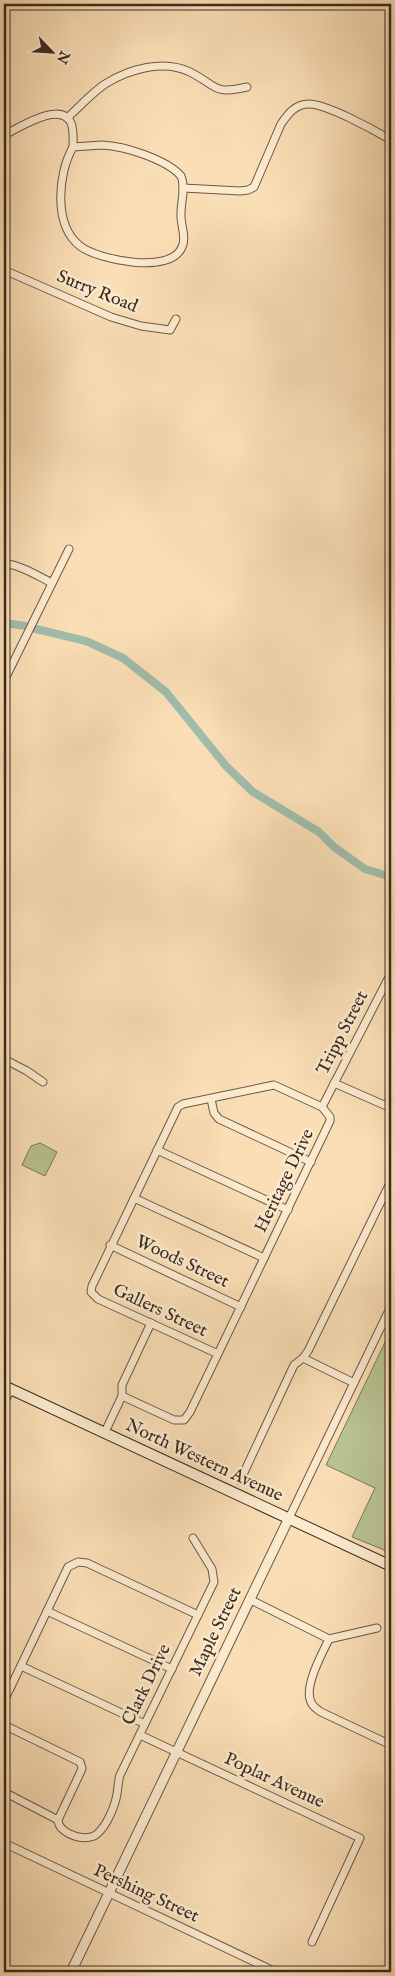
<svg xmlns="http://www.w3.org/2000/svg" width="395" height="1976" viewBox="0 0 395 1976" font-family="'IM FELL English',serif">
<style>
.green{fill:#b9c292;stroke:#7a7759}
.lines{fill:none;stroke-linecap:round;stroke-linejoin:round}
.canal{stroke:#9fbcaa;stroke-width:8}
.minor-casing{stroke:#6a5845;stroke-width:9}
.tertiary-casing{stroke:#6a5845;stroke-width:11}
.secondary-casing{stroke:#3a2c20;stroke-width:12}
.minor{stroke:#fceacf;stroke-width:7}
.tertiary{stroke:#fceacf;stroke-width:9}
.secondary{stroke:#fceacf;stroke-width:10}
.labels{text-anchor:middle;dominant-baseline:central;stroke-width:5;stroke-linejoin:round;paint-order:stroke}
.street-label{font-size:18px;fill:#3a2c20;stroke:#fceacf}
</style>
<rect width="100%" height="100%" fill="#fadeb5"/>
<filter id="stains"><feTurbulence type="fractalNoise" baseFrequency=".004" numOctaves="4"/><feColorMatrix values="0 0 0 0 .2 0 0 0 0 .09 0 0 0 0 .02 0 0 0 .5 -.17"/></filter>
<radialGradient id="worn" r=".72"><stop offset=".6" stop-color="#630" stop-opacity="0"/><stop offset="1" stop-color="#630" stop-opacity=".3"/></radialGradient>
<g class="green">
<path d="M40 1143 57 1152 45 1176 22 1165 31 1146Z"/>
<path d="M388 1336 391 1338V1557L382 1549 352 1537 375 1488 326 1465Z"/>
</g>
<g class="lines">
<g class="canal">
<path d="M4 623 26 626"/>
<path d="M36 629 86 641 123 658 166 692 226 766 253 792 319 832 334 847 365 869 391 877"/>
</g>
<g class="minor-casing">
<g id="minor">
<path d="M67 118C79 107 92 93 105 84 129 69 164 59 190 72 218 86 212 95 247 87"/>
<path d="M4 135C19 128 61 100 71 123 74 130 73 139 73 147"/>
<path d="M102 145C124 146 166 159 181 176 186 188 181 201 181 213 180 224 187 237 182 247 171 275 98 260 80 246 53 225 58 173 73 147Z"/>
<path d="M183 188 240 191 248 190 254 187 281 124C288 114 295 104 309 104 327 104 374 130 391 140"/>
<path d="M4 270 111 317 141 326 170 330 176 319"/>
<path d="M4 563C22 566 36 575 52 583"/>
<path d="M4 681 69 549"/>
<path d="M4 1059 27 1071 43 1082"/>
<path d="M334 1083 391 1108"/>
<path d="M211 1099 214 1113 219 1119 311 1162"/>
<path d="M322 1107 391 973"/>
<path d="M157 1150 288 1210"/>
<path d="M134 1198 264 1258"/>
<path d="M110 1245 241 1307"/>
<path d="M303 1358 308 1351 391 1181"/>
<path d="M122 1396 174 1420H184L190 1412 330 1121V1117L322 1107 274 1085 183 1104 178 1107 92 1286 91 1292 98 1299 218 1354"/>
<path d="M4 1403 11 1389"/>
<path d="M105 1432 122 1396V1385L151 1323"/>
<path d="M240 1481 294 1365 303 1358 354 1383"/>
<path d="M289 1518 391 1306"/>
<path d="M249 1599 329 1639"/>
<path d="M47 1611 172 1669"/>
<path d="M329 1639C322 1654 302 1689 312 1704 314 1707 318 1710 321 1712L391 1745"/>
<path d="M329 1639 377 1628"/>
<path d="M21 1666 145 1724"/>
<path d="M4 1701 68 1567 78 1562 87 1563 198 1615"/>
<path d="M4 1725 80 1762 82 1768 81 1771 58 1820C58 1834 88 1844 98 1833 107 1825 115 1806 117 1794 118 1788 118 1781 120 1775L214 1582 212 1569 193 1538"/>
<path d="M140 1735 360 1838 312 1942"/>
<path d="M4 1792 58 1820"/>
<path d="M4 1843 276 1972"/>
</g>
</g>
<g class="tertiary-casing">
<path id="tertiary" d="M71 1972 289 1518"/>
</g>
<g class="secondary-casing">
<path id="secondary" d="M4 1386 391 1566"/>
</g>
<use href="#minor" class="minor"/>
<use href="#tertiary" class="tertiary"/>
<use href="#secondary" class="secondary"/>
</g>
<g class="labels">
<g class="street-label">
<text transform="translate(97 292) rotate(22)">Surry Road</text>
<text transform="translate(343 1033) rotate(-63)">Tripp Street</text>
<text transform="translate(285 1181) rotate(-64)">Heritage Drive</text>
<text transform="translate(182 1262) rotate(25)">Woods Street</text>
<text transform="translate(160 1311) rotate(25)">Gallers Street</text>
<text transform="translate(204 1461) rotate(25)">North Western Avenue</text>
<text transform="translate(216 1632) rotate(-64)">Maple Street</text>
<text transform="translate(147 1685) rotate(-64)">Clark Drive</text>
<text transform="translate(274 1781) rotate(25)">Poplar Avenue</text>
<text transform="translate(146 1894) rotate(25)">Pershing Street</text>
</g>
</g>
<rect width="395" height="1976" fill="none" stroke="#fadeb5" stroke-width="20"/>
<rect x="5" y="5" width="385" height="1966" fill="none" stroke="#3a2c20" stroke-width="2.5"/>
<rect x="10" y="10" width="375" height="1956" fill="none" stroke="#3a2c20"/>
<g transform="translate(52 52) rotate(115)" stroke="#fceacf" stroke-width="4" paint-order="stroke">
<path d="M0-4L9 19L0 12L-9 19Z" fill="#3a2c20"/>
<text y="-8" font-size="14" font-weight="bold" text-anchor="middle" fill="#3a2c20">N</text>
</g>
<rect width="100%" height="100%" filter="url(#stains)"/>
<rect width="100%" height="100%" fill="url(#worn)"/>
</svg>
